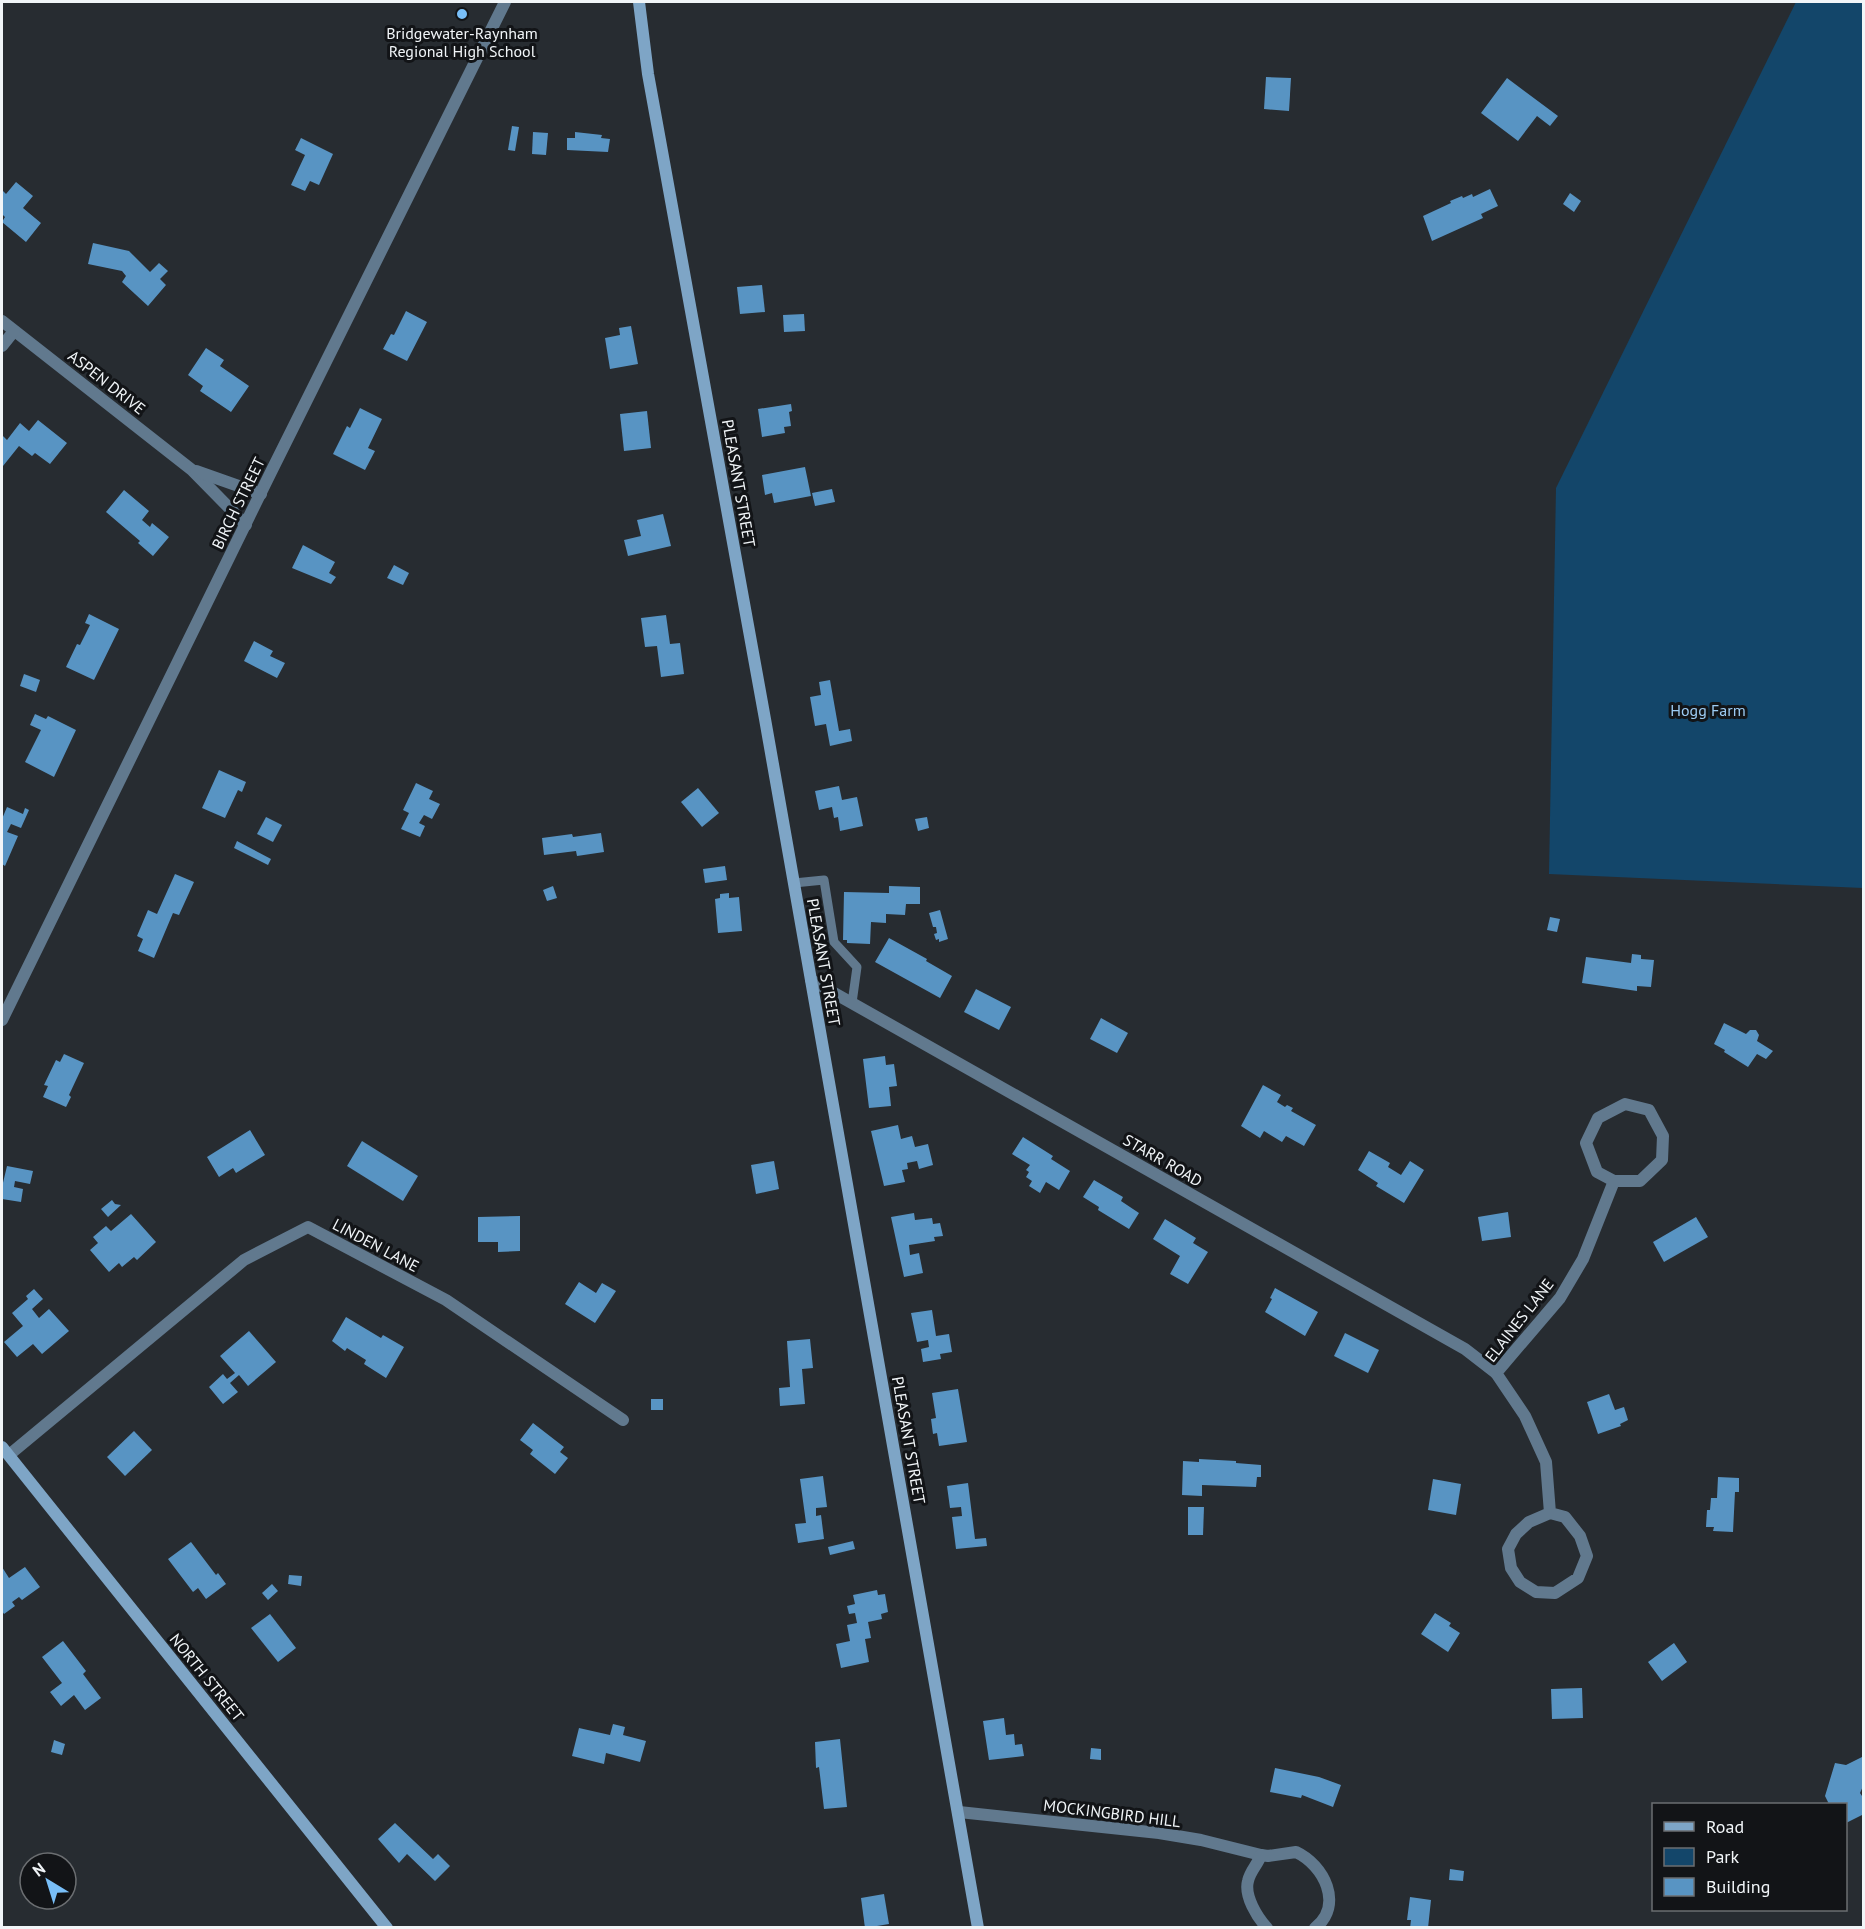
<svg xmlns="http://www.w3.org/2000/svg" width="1865" height="1929" viewBox="0 0 1865 1929" font-family="'PT Sans',sans-serif">
<style>
.green{fill:#13466a}
.building{fill:#5894c3}
.lines{fill:none;stroke-linecap:round;stroke-linejoin:round}
.lane{stroke:#61798e;stroke-width:9}
.street{stroke:#61798e;stroke-width:12}
.secondary{stroke:#7ea5c6;stroke-width:12}
.poi-dot{fill:#79bff8;stroke:#121417;stroke-width:2}
.labels{text-anchor:middle;dominant-baseline:central;stroke-width:6;stroke-linejoin:round;paint-order:stroke}
.poi-label{font-size:16px;fill:#f1f5f8;stroke:#121417}
.street-label{font-size:16px;fill:#f1f5f8;stroke:#121417}
.park-label{font-size:16px;fill:#9dccf4;stroke:#121417}
</style>
<rect width="100%" height="100%" fill="#272c31"/>
<path class="green" d="M1796 2H1863V888L1549 874 1556 488Z"/>
<g class="building">
<path d="M1266 77 1291 78 1289 111 1264 109Z"/>
<path d="M1507 78 1558 116 1550 126 1537 116 1518 141 1481 113Z"/>
<path d="M512 126 519 127 515 151 508 150Z"/>
<path d="M533 132 548 133 546 155 532 154Z"/>
<path d="M575 132 602 135 601 138 610 139 608 152 567 150V138H575Z"/>
<path d="M301 138 333 154 319 185 310 181 305 191 291 185 305 155 295 150Z"/>
<path d="M16 182 33 196 23 208 41 223 26 242 2 222 5 217 2 214V190L6 194Z"/>
<path d="M1490 189 1498 206 1481 214 1483 218 1432 241 1423 216 1451 203 1450 201 1462 196 1463 198 1472 194 1473 197Z"/>
<path d="M1570 193 1581 201 1574 212 1563 204Z"/>
<path d="M93 243 129 251 150 272 159 263 168 271 160 279 166 285 148 306 122 282 126 276 122 271 88 264Z"/>
<path d="M762 285 765 312 740 314 737 287Z"/>
<path d="M406 311 427 322 407 361 383 349 391 334 394 335Z"/>
<path d="M804 314 805 331 784 332 783 315Z"/>
<path d="M631 326 638 364 610 369 605 338 620 335 619 328Z"/>
<path d="M206 348 224 360 220 366 249 386 231 412 200 391 203 386 188 375Z"/>
<path d="M791 404 792 411 789 412 791 426 784 427 785 433 762 437 758 409Z"/>
<path d="M360 408 382 419 368 448 375 451 365 470 333 454 347 426 350 428Z"/>
<path d="M647 411 651 448 624 451 620 414Z"/>
<path d="M38 420 67 443 50 464 35 453 32 456 19 446 3 466 2 464V435L7 440 20 423 29 431Z"/>
<path d="M805 467 811 496 774 503 772 493 765 495 762 475Z"/>
<path d="M832 489 835 502 815 506 812 493Z"/>
<path d="M124 490 149 511 142 520 150 527 152 523 169 537 153 556 138 543 140 541 106 512Z"/>
<path d="M663 514 671 546 628 556 624 540 641 536 637 520Z"/>
<path d="M303 545 335 562 329 573 336 577 331 584 292 568Z"/>
<path d="M394 565 409 573 403 585 387 578Z"/>
<path d="M89 614 119 629 94 680 66 667 77 644 80 645 90 625 85 623Z"/>
<path d="M666 615 670 644 680 643 684 674 661 677 657 646 645 647 641 618Z"/>
<path d="M254 641 273 651 270 656 285 663 277 678 244 661Z"/>
<path d="M24 674 40 680 36 692 20 686Z"/>
<path d="M830 680 839 731 850 729 852 741 830 746 826 724 815 726 810 697 821 695 819 682Z"/>
<path d="M35 714 46 719 48 716 76 730 54 777 25 762 41 730 30 725Z"/>
<path d="M219 770 246 782 242 792 238 790 225 818 202 808Z"/>
<path d="M416 783 433 791 429 799 440 804 432 819 424 815 419 823 425 826 420 837 401 829 409 813 403 810Z"/>
<path d="M839 786 842 800 857 797 863 826 840 831 838 817 834 818 832 807 819 810 815 791Z"/>
<path d="M698 788 719 813 702 827 681 802Z"/>
<path d="M7 807 23 814 25 808 29 810 21 828 11 824 7 832 18 836 5 866 2 864V819Z"/>
<path d="M266 817 282 825 273 842 257 834Z"/>
<path d="M927 817 929 828 918 831 915 819Z"/>
<path d="M601 833 604 852 577 856 576 851 544 855 542 838 572 834 573 837Z"/>
<path d="M237 841 271 859 268 865 234 848Z"/>
<path d="M725 866 727 880 705 883 703 869Z"/>
<path d="M175 874 194 882 179 915 173 913 154 958 138 951 143 939 137 936 148 910 157 914Z"/>
<path d="M553 886 557 898 547 901 543 890Z"/>
<path d="M889 886 920 887V904H906L905 915 886 914V923L871 922 870 944 847 943V940H843L844 892 889 893Z"/>
<path d="M729 893V898L739 897 742 931 718 933 715 899 720 898V894Z"/>
<path d="M940 910 948 939 939 942V939L936 940 934 934 937 933 936 927H933L929 913Z"/>
<path d="M1550 917 1560 919 1557 932 1547 930Z"/>
<path d="M889 938 927 959 926 961 952 976 940 998 875 962Z"/>
<path d="M1632 954 1641 955V959L1654 960 1651 987 1637 986V991L1582 983 1586 957 1631 963Z"/>
<path d="M976 989 1011 1007 999 1030 964 1012Z"/>
<path d="M1101 1018 1128 1033 1117 1053 1090 1039Z"/>
<path d="M1724 1023 1746 1034 1750 1030H1756L1759 1035 1757 1041 1773 1051 1766 1059 1757 1054 1748 1067 1724 1052 1725 1050 1714 1044Z"/>
<path d="M64 1054 84 1063 69 1095 71 1097 66 1107 43 1097 48 1086 44 1085 56 1060 60 1062Z"/>
<path d="M885 1056 886 1065 894 1064 897 1086 889 1087 891 1106 869 1108 863 1059Z"/>
<path d="M1263 1085 1281 1095 1277 1102 1285 1107 1287 1105 1293 1108 1291 1111 1316 1125 1304 1146 1286 1136 1282 1142 1264 1131 1260 1138 1241 1126Z"/>
<path d="M898 1125 901 1139 912 1136 915 1147 928 1144 933 1165 919 1169 917 1161 907 1163 908 1169 902 1170 905 1182 884 1186 871 1131Z"/>
<path d="M250 1130 265 1155 236 1173 233 1168 219 1177 207 1157Z"/>
<path d="M1023 1137 1053 1156 1051 1159 1070 1171 1059 1190 1046 1182 1040 1193 1029 1186 1032 1181 1026 1177 1029 1172 1026 1170 1030 1165 1012 1154Z"/>
<path d="M362 1141 418 1176 403 1201 347 1166Z"/>
<path d="M1369 1151 1390 1163 1388 1167 1401 1175 1410 1161 1424 1170 1404 1203 1376 1186 1378 1183 1358 1170Z"/>
<path d="M774 1161 779 1189 756 1194 751 1165Z"/>
<path d="M7 1166 33 1171 30 1184 15 1181 14 1187 23 1189 21 1202 2 1199V1187Z"/>
<path d="M1094 1180 1123 1197 1121 1201 1139 1213 1129 1229 1098 1210 1099 1207 1083 1197Z"/>
<path d="M112 1200 115 1204 121 1205 108 1217 101 1209Z"/>
<path d="M1508 1212 1511 1237 1482 1241 1478 1217Z"/>
<path d="M914 1213 915 1220 932 1218 933 1224 940 1223 943 1236 934 1237 935 1241 909 1245 910 1255 919 1253 923 1273 904 1277 891 1217Z"/>
<path d="M131 1214 156 1242 137 1260 134 1257 122 1267 119 1263 109 1272 90 1250 98 1243 93 1237 106 1226 111 1231Z"/>
<path d="M520 1216V1251L498 1252V1242H478V1217Z"/>
<path d="M1696 1217 1708 1237 1664 1262 1653 1242Z"/>
<path d="M1165 1219 1196 1238 1193 1243 1208 1252 1188 1284 1170 1274 1180 1256 1153 1239Z"/>
<path d="M579 1282 596 1293 602 1283 616 1291 595 1323 565 1304Z"/>
<path d="M1275 1288 1318 1312 1305 1336 1265 1312 1272 1299 1270 1298Z"/>
<path d="M34 1289 43 1299 32 1309 39 1318 49 1309 69 1331 42 1354 33 1344 17 1357 4 1342 23 1326 12 1313 28 1299 26 1296Z"/>
<path d="M932 1310 936 1336 949 1334 952 1352 940 1354 941 1359 923 1362 921 1349 929 1347 928 1340 917 1342 911 1313Z"/>
<path d="M346 1317 381 1338 383 1335 404 1347 386 1378 364 1364 366 1360 347 1348 345 1351 332 1341Z"/>
<path d="M249 1331 276 1362 248 1386 239 1375 230 1383 238 1392 223 1404 209 1387 223 1374 227 1379 235 1373 220 1356Z"/>
<path d="M1345 1333 1379 1350 1368 1373 1334 1356Z"/>
<path d="M810 1339 813 1368 802 1369 805 1404 780 1406 779 1388 790 1387 787 1341Z"/>
<path d="M958 1389 967 1442 939 1446 937 1433 933 1434 931 1419 936 1418 932 1393Z"/>
<path d="M1609 1394 1615 1410 1624 1407 1628 1420 1620 1424 1621 1426 1598 1434 1587 1402Z"/>
<rect x="651" y="1399" width="12" height="11"/>
<path d="M533 1423 564 1447 560 1452 568 1458 555 1474 530 1454 533 1450 520 1440Z"/>
<path d="M134 1431 152 1450 125 1476 107 1457Z"/>
<path d="M1199 1459 1236 1461V1463L1261 1465V1477H1257L1256 1487 1202 1485V1496L1182 1495 1183 1461 1199 1462Z"/>
<path d="M823 1476 827 1507 816 1508V1516L821 1515 824 1539 798 1543 795 1524 806 1523 800 1479Z"/>
<path d="M1718 1477 1739 1478V1492H1735L1733 1532 1713 1531 1714 1527H1706L1707 1510H1710L1711 1498H1717Z"/>
<path d="M1433 1479 1461 1484 1456 1515 1428 1510Z"/>
<path d="M968 1483 975 1539 986 1538 987 1546 956 1549 952 1517 962 1516 961 1507 950 1508 947 1486Z"/>
<path d="M1188 1507H1204L1203 1535H1188Z"/>
<path d="M853 1541 855 1549 830 1555 828 1547Z"/>
<path d="M191 1542 216 1575 218 1573 226 1584 206 1599 198 1588 193 1592 168 1559Z"/>
<path d="M2 1567 9 1578 25 1567 40 1587 22 1600 19 1597 12 1602 15 1606 4 1614 2 1611Z"/>
<path d="M289 1575 302 1576 301 1586 288 1584Z"/>
<path d="M272 1584 278 1591 268 1600 262 1593Z"/>
<path d="M877 1590 878 1595 885 1594 888 1612 881 1614 882 1619 868 1622 871 1638 865 1639 869 1662 841 1668 836 1644 850 1641 847 1625 857 1623 855 1613 849 1614 847 1606 855 1604 853 1595Z"/>
<path d="M1435 1613 1451 1623 1449 1626 1460 1633 1448 1652 1421 1634Z"/>
<path d="M270 1614 296 1648 278 1662 251 1628Z"/>
<path d="M63 1641 86 1671 83 1674 101 1698 85 1710 74 1695 61 1706 50 1692 62 1683 42 1657Z"/>
<path d="M1674 1643 1687 1662 1662 1681 1648 1662Z"/>
<path d="M1582 1688 1583 1718 1552 1719 1551 1689Z"/>
<path d="M1004 1718 1006 1735 1014 1734 1015 1745 1022 1744 1024 1756 989 1760 983 1721Z"/>
<path d="M613 1724 625 1727 623 1735 646 1741 640 1762 606 1753 604 1764 572 1756 579 1728 610 1735Z"/>
<path d="M840 1739 847 1807 824 1809 819 1767 816 1768 815 1742Z"/>
<path d="M54 1740 65 1744 62 1755 51 1752Z"/>
<path d="M1091 1748 1101 1749V1760L1090 1759Z"/>
<path d="M1864 1756V1784L1860 1793 1864 1799V1814L1846 1823V1804H1829L1825 1796 1835 1763 1846 1765Z"/>
<path d="M1275 1768 1319 1777 1341 1785 1333 1807 1302 1795 1301 1798 1270 1792Z"/>
<path d="M395 1823 433 1859 438 1854 450 1866 435 1881 407 1854 399 1863 378 1839Z"/>
<path d="M1450 1869 1464 1871 1463 1881 1449 1880Z"/>
<path d="M884 1894 889 1924 865 1928 861 1898Z"/>
<path d="M1410 1897 1431 1900 1428 1928H1410L1411 1920H1407Z"/>
</g>
<g class="lines">
<path class="lane" d="M794 883 824 880 834 942 857 967 852 1003"/>
<g class="street">
<path d="M2 321 192 470 246 525"/>
<path d="M2 346 14 331"/>
<path d="M196 471 261 494"/>
<path d="M811 980 1465 1349 1496 1373"/>
<path d="M2 1020 271 472 505 2"/>
<path d="M9 1455 244 1260 308 1227 446 1300 623 1420"/>
<path d="M1550 1513 1565 1517 1580 1536 1587 1556 1578 1578 1555 1593 1536 1592 1520 1582 1511 1568 1508 1549 1516 1534 1529 1522 1550 1513 1546 1462 1525 1416 1496 1373 1560 1298 1583 1259 1614 1181 1597 1172 1586 1143 1598 1118 1625 1104 1649 1110 1663 1136 1662 1160 1640 1181H1614"/>
<path d="M959 1812 1159 1833 1201 1840 1261 1855"/>
<path d="M1267 1928C1257 1917 1244 1896 1248 1881 1250 1871 1258 1864 1261 1855L1268 1856 1296 1852C1324 1865 1344 1905 1315 1928"/>
</g>
<g class="secondary">
<path d="M639 2 648 74 765 719 978 1928"/>
<path d="M2 1447 387 1928"/>
</g>
</g>
<circle class="poi-dot" cx="462" cy="14" r="6"/>
<g class="labels">
<g class="poi-label">
<text x="462" y="33">Bridgewater-Raynham<tspan x="462" dy="18">Regional High School</tspan></text>
</g>
<g class="street-label">
<text transform="translate(107 382) rotate(38)">ASPEN DRIVE</text>
<text transform="translate(739 483) rotate(80)">PLEASANT STREET</text>
<text transform="translate(238 503) rotate(-64)">BIRCH STREET</text>
<text transform="translate(824 962) rotate(80)">PLEASANT STREET</text>
<text transform="translate(1163 1160) rotate(30)">STARR ROAD</text>
<text transform="translate(376 1245) rotate(28)">LINDEN LANE</text>
<text transform="translate(1519 1320) rotate(-52)">ELAINES LANE</text>
<text transform="translate(909 1440) rotate(80)">PLEASANT STREET</text>
<text transform="translate(207 1677) rotate(51)">NORTH STREET</text>
<text transform="translate(1112 1813) rotate(7)">MOCKINGBIRD HILL</text>
</g>
<g class="park-label">
<text x="1708" y="710">Hogg Farm</text>
</g>
</g>
<rect width="1865" height="1929" fill="none" stroke="#f1f5f8" stroke-width="6"/>
<rect x="1652" y="1803" width="195" height="108" fill="#121417" stroke="#6b6e71" stroke-width="1.5"/>
<rect x="1664" y="1822" width="30" height="9" fill="#7ea5c6" stroke="#6b6e71" stroke-width="1.5"/>
<text x="1706" y="1833" font-size="18" fill="#f1f5f8">Road</text>
<rect x="1664" y="1848" width="30" height="18" fill="#13466a" stroke="#6b6e71" stroke-width="1.5"/>
<text x="1706" y="1863" font-size="18" fill="#f1f5f8">Park</text>
<rect x="1664" y="1878" width="30" height="18" fill="#5894c3" stroke="#6b6e71" stroke-width="1.5"/>
<text x="1706" y="1893" font-size="18" fill="#f1f5f8">Building</text>
<g transform="translate(48 1881) rotate(322)"><circle r="28" fill="#121417" stroke="#6b6e71" stroke-width="1.5"/>
<path d="M0-4.5L10 22L0 15L-10 22Z" fill="#79bff8"/>
<text y="-9" font-size="16" font-weight="bold" text-anchor="middle" fill="#f1f5f8">N</text>
</g>
</svg>
